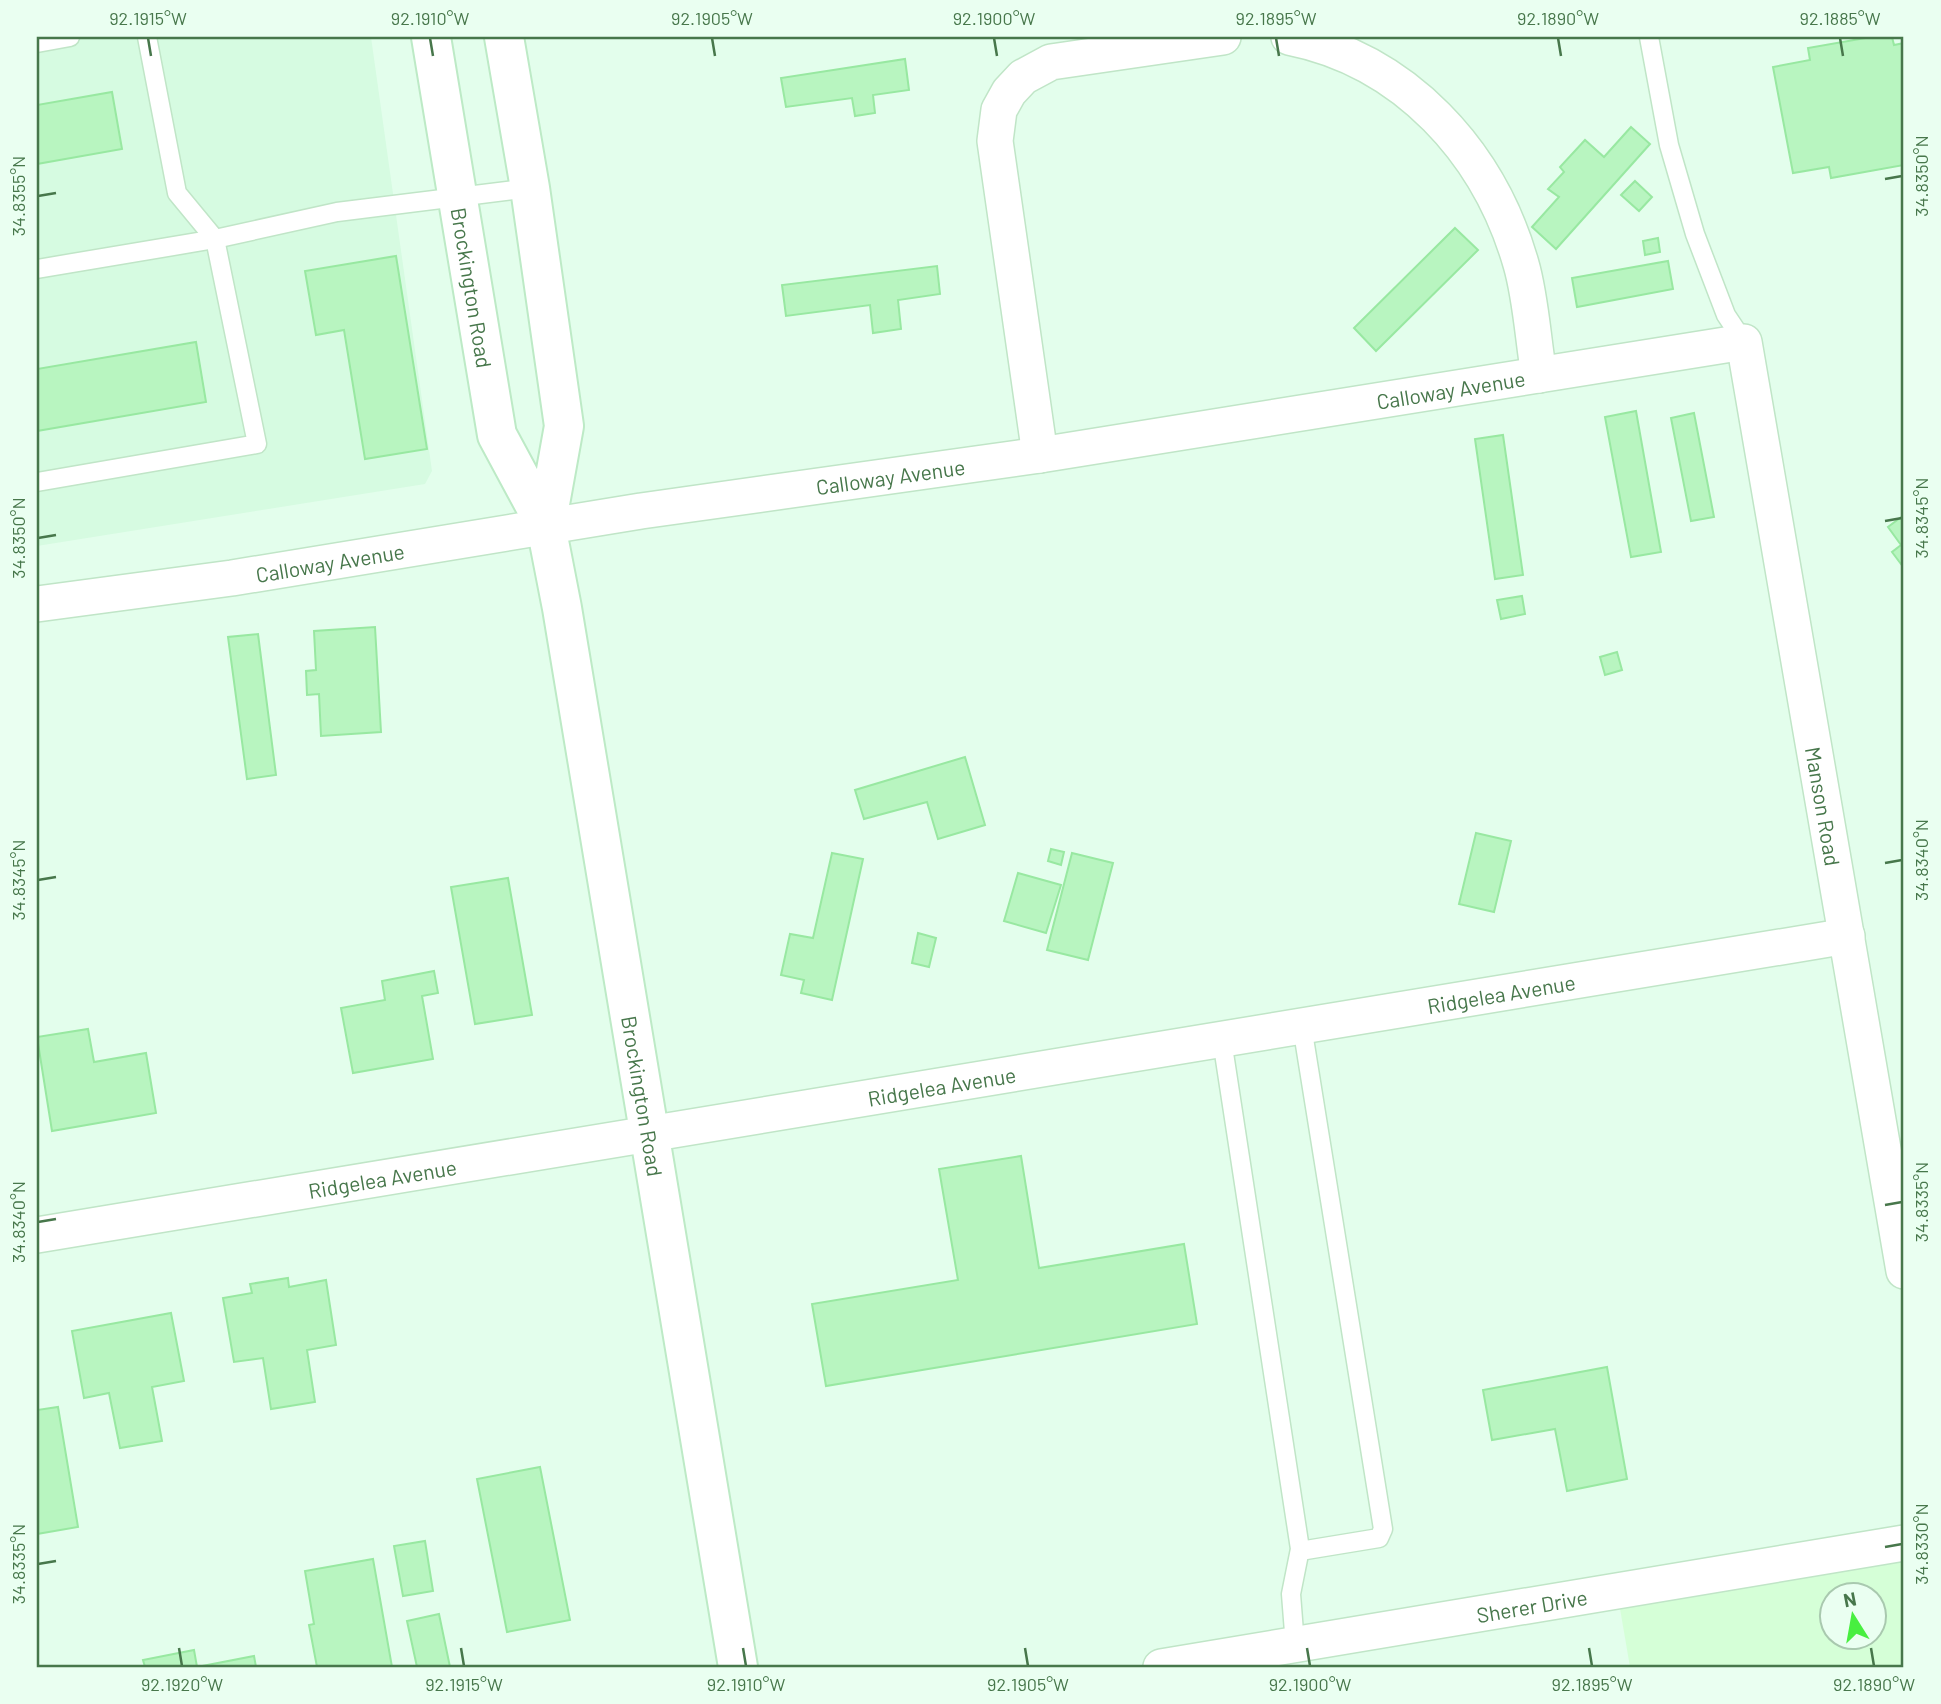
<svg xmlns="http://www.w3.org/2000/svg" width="1941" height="1704" viewBox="0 0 1941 1704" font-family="Barlow,sans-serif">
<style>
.residential{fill:#d6fbe1}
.commercial{fill:#d5ffd7;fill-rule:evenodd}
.building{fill:#b8f5c0;stroke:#98e8a1;stroke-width:2}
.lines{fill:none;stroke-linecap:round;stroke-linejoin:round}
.lane-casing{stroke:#c0e5c7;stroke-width:21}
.street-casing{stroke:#c0e5c7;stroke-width:38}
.secondary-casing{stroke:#bdeac6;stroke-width:42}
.lane{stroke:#fff;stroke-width:18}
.street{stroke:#fff;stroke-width:35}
.secondary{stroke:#fff;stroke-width:38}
.ticks{fill:none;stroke:#47774b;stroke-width:2.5}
.labels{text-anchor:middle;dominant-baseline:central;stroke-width:5;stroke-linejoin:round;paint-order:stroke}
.street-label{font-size:21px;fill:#47774b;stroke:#eafff1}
.neatline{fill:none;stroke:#47774b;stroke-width:2.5}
.ticks-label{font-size:18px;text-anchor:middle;fill:#47774b}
</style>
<rect width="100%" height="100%" fill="#e3feec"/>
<path class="residential" d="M37 37H371L432 471 425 484 37 546Z"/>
<path class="commercial" d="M1904 1543V1667H1630L1617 1591ZM1832 1596H1874V1638H1832Z"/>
<g class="building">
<path d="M1871 37H1892L1894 45 1904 43V165L1831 178 1829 167 1793 173 1773 67 1810 60 1808 48Z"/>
<path d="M905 59 909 90 873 95 875 113 855 116 852 98 786 107 781 78Z"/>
<path d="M112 92 122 149 37 164V105Z"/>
<path d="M1631 127 1650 144 1556 249 1532 227 1559 197 1548 189 1564 172 1560 167 1585 140 1604 157Z"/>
<path d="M1635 181 1652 197 1639 211 1621 195Z"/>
<path d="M1455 228 1478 250 1376 351 1354 328Z"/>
<path d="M1658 238 1660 252 1645 255 1643 241Z"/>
<path d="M396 256 427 449 365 459 344 330 316 335 305 271Z"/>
<path d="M1668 261 1673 289 1577 307 1572 278Z"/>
<path d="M937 266 940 294 898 300 901 329 873 333 870 305 786 316 782 285Z"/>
<path d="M196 342 206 402 37 431V369Z"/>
<path d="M1636 411 1661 552 1631 557 1605 417Z"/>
<path d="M1694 413 1714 517 1691 521 1671 418Z"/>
<path d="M1503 435 1523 575 1495 579 1475 439Z"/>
<path d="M1904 515V568L1892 552 1901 545 1888 527Z"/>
<path d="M1522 596 1525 614 1501 619 1497 600Z"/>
<path d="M375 627 381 732 321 736 319 694 307 695 306 671 316 670 314 631Z"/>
<path d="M258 634 276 775 247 779 228 637Z"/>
<path d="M1617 652 1622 670 1605 675 1600 657Z"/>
<path d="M965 757 985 825 938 839 927 802 864 819 855 790Z"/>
<path d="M1476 833 1511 841 1494 912 1459 904Z"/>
<path d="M1051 849 1064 852 1061 865 1048 861Z"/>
<path d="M832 853 863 859 832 1000 801 993 804 980 781 975 790 934 813 938Z"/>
<path d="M1072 853 1113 863 1088 960 1047 950Z"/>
<path d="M1018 873 1061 885 1046 933 1004 921Z"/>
<path d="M508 878 532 1015 475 1024 451 887Z"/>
<path d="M918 933 936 938 929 967 912 963Z"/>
<path d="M434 971 438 993 422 996 433 1059 353 1073 341 1008 385 1000 382 981Z"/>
<path d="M88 1029 94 1062 146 1053 156 1113 52 1131 37 1037Z"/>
<path d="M1021 1156 1039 1268 1184 1244 1197 1324 826 1386 812 1304 958 1280 939 1169Z"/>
<path d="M288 1278 289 1287 326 1280 336 1345 307 1350 315 1402 271 1409 263 1358 234 1362 223 1298 252 1293 250 1284Z"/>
<path d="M171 1313 184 1381 152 1387 162 1441 120 1448 109 1393 84 1398 72 1331Z"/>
<path d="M1607 1367 1627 1479 1567 1491 1555 1429 1492 1440 1483 1390Z"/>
<path d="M58 1407 78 1527 37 1534V1410Z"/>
<path d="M540 1467 570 1620 507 1632 477 1479Z"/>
<path d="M425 1541 433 1591 403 1596 394 1546Z"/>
<path d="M373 1559 392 1667H317L309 1625 314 1624 305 1571Z"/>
<path d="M439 1614 450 1667H417L407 1621Z"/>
<path d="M194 1650 197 1667 254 1656 256 1667H145L143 1660Z"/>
</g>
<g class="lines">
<g class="lane-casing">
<g id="lane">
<path d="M147 37 177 193 215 239 337 212 530 188"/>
<path d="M1649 37 1669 145 1695 234 1726 315 1744 342"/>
<path d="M37 43 70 37"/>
<path d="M37 269 215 239 257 444 37 482"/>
<path d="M1222 1040 1300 1549 1291 1594 1295 1645"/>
<path d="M1300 1551 1379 1538 1383 1529 1302 1026"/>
</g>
</g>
<g class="street-casing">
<g id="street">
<path d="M1289 37C1405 60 1489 152 1521 264 1531 298 1533 340 1539 375"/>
<path d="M1040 455 995 141 999 110 1009 92 1023 77 1051 62 1223 37"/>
<path id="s1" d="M37 604 232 578 641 511 1040 455 1744 342 1904 1271"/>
<path id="s2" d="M37 1235 1847 936"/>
<path id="s3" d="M1161 1667 1904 1543"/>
</g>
</g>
<g class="secondary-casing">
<g id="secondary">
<path id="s4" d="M431 37 497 435 546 526 562 608 738 1667"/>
<path d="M504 37 530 188 564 426 546 526"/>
</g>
</g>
<use href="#lane" class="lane"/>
<use href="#street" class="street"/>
<use href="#secondary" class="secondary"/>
</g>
<path class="ticks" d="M148 38 151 56M430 38 433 56M712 38 715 56M994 38 997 56M1276 38 1279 56M1558 38 1561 56M1840 38 1843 56M1885 179 1902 176M38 196 56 193M1885 521 1902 518M38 538 56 535M1885 863 1902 860M38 880 56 877M1885 1205 1902 1202M38 1222 56 1219M1885 1547 1902 1544M38 1564 56 1561M179 1648 182 1666M461 1648 464 1666M743 1648 746 1666M1025 1648 1028 1666M1307 1648 1310 1666M1589 1648 1592 1666M1871 1648 1874 1666"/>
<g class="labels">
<g class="street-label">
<text stroke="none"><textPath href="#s4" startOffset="254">Brockington Road</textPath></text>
<text stroke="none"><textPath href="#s1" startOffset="1430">Calloway Avenue</textPath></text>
<text stroke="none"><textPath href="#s1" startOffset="863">Calloway Avenue</textPath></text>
<text stroke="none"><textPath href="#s1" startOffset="296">Calloway Avenue</textPath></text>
<text stroke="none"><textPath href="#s1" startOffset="2198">Manson Road</textPath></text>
<text stroke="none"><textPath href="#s2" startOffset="1484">Ridgelea Avenue</textPath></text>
<text stroke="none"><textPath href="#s2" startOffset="917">Ridgelea Avenue</textPath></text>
<text stroke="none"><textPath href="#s4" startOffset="1085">Brockington Road</textPath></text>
<text stroke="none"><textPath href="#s2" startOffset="350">Ridgelea Avenue</textPath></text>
<text stroke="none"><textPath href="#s3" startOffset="376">Sherer Drive</textPath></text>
</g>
</g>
<rect width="1941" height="1704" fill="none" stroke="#eafff1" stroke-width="77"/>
<g transform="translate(1853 1616) rotate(349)"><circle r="33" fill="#eafff1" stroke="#a9c9af" stroke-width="2"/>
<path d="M0-5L12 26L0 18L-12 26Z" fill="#48ef40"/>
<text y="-10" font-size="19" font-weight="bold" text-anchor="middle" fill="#47774b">N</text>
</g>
<rect x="38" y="38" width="1864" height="1628" class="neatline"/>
<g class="ticks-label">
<text x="148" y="25">92.1915°W</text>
<text x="430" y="25">92.1910°W</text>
<text x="712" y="25">92.1905°W</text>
<text x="994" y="25">92.1900°W</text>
<text x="1276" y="25">92.1895°W</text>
<text x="1558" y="25">92.1890°W</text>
<text x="1840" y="25">92.1885°W</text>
<text transform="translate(1922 176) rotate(-90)" y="6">34.8350°N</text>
<text transform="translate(19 196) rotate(-90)" y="6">34.8355°N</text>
<text transform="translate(1922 518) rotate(-90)" y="6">34.8345°N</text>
<text transform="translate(19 538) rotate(-90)" y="6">34.8350°N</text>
<text transform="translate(1922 860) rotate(-90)" y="6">34.8340°N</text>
<text transform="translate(19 880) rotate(-90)" y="6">34.8345°N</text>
<text transform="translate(1922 1202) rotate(-90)" y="6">34.8335°N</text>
<text transform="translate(19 1222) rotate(-90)" y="6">34.8340°N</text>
<text transform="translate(1922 1544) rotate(-90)" y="6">34.8330°N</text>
<text transform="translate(19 1564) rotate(-90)" y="6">34.8335°N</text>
<text x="182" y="1691">92.1920°W</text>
<text x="464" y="1691">92.1915°W</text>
<text x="746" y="1691">92.1910°W</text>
<text x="1028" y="1691">92.1905°W</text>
<text x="1310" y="1691">92.1900°W</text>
<text x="1592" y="1691">92.1895°W</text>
<text x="1874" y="1691">92.1890°W</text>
</g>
</svg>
